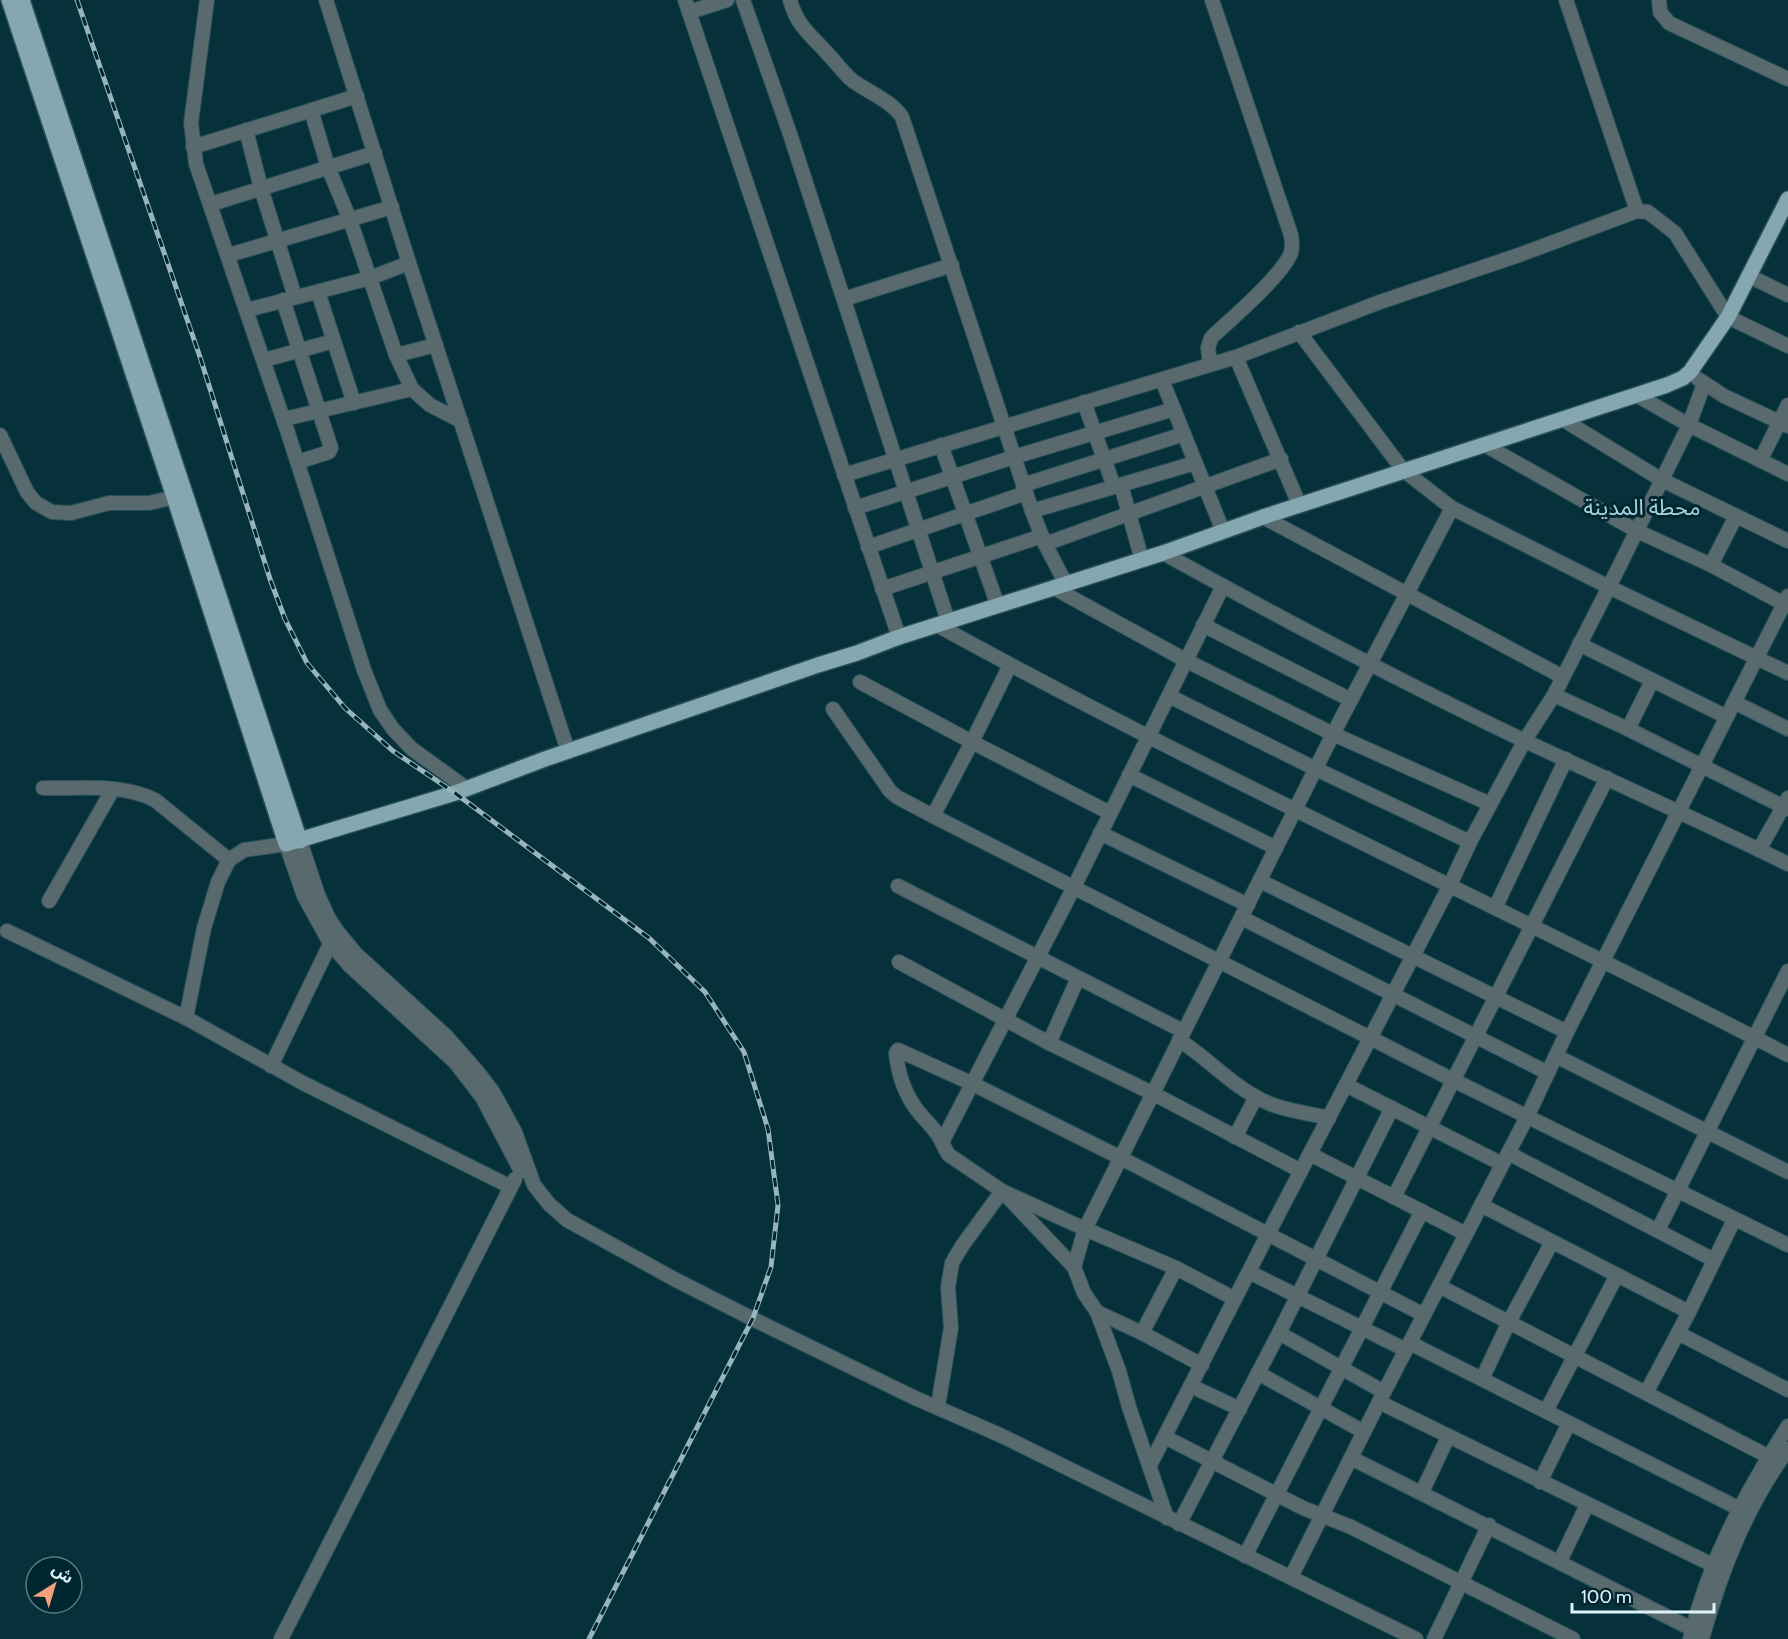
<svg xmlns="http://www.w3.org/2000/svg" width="1788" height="1639" viewBox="0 0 1788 1639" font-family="Cabin,'Noto Sans Arabic',sans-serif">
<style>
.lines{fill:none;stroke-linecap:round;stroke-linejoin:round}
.minor-casing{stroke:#295059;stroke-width:16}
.major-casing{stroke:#295059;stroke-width:18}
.minor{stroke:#596a6e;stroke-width:14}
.major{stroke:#84a7b0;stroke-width:15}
.rail-casing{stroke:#99b5bc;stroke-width:5}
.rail{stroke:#002730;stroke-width:3;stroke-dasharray:9;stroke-linecap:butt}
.labels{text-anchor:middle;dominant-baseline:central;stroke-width:6;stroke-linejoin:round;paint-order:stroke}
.quarter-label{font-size:22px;fill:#a8d3de;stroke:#002730}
</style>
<rect width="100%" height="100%" fill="#06313b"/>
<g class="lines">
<g class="minor-casing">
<g id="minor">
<path d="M207 0 191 123 196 164 288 433 364 670 380 710 393 729 412 749 466 788"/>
<path d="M326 0 409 263 568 751"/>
<path d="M685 0 899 637"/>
<path d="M743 0 790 134 948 621"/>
<path d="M790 0C797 26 810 34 827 53 836 62 843 73 853 81 870 93 890 100 902 117L1032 511 1045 544 1066 584"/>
<path d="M1566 0 1637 211"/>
<path d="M1659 0 1660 12 1669 23 1788 79"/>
<path d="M689 12 727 0"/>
<path d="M311 110 328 167 350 220 396 355 412 389 430 405 461 421"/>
<path d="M246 130 261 188 295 297"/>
<path d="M193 147 357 96"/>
<path d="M211 204 375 153"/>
<path d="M229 255 392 207"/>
<path d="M1749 276 1788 295"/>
<path d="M318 292 354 403"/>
<path d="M844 299 952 265"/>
<path d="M283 300 331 448 329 452 298 462"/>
<path d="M247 310 370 278 409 263"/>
<path d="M1299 332 1403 470 1452 508 1609 587 1788 673"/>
<path d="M396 355 436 345"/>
<path d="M1236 357 1299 504"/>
<path d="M264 360 334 341"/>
<path d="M1210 363 1208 348 1211 338C1231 319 1281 277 1291 253 1293 247 1292 241 1291 235L1212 0"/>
<path d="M1698 379 1724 396 1788 426"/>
<path d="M1162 380 1223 531"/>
<path d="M1638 396 1689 425 1788 474"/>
<path d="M1084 402 1114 487"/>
<path d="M284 419 412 389"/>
<path d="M1562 419 1662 480 1788 541"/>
<path d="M0 435 27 492 36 503 52 512 71 513 109 503H149L183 495"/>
<path d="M941 445 998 606"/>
<path d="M1485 445 1637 531 1711 565 1788 606"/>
<path d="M1761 459 1788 405"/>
<path d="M844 475 1236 357 1380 302 1519 255 1637 211 1648 212 1675 233 1728 317 1788 346"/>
<path d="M1023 485 1184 434"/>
<path d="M1121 485 1142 560"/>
<path d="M855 508 1014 457 1174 409"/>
<path d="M1032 511 1195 463"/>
<path d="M1263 517 1563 677"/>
<path d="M1045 544 1281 459"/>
<path d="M868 547 1026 493"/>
<path d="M1163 553C1282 619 1402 682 1525 741 1613 782 1701 821 1788 864"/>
<path d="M1711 565 1736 516"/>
<path d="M1054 588 1187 661 1333 734 1490 804"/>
<path d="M882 589 1042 536"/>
<path d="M937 625C1215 778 1506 908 1788 1055"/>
<path d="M1203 625 1351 700"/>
<path d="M1579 644 1727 717"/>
<path d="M1010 665 972 742 1110 813"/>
<path d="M860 682 972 742 933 816 1453 1080 1788 1245"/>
<path d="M1554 695 1628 729 1788 809"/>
<path d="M1169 696 1316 769 1470 842"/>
<path d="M1734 702 1788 729"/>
<path d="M833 709 890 791 897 797 933 816"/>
<path d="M1628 729 1652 681"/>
<path d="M1129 775 1276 848"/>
<path d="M43 788C79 789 122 783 155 800L229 860"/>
<path d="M1100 833 1248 905"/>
<path d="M300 841 318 895 329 919 337 931 356 954 446 1036 476 1070 493 1092 515 1132 534 1185 549 1204 567 1220 676 1280 761 1323 915 1398 1000 1435 1416 1639"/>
<path d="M1759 850 1788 798"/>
<path d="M1260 881 1567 1032"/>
<path d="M898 886 1183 1031"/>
<path d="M49 901 113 789"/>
<path d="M1495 908 1566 759"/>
<path d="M1242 918 1548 1073"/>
<path d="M7 931 186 1018"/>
<path d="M899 962 1049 1043 1152 1093 1301 1171"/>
<path d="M1179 1040C1209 1059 1234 1088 1266 1102 1285 1111 1309 1113 1329 1118"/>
<path d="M1049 1043 1078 978"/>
<path d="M1556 1056 1788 1172"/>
<path d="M271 1066 334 936"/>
<path d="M1346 1085 1502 1164"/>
<path d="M1235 1137 1256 1097"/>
<path d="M942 1142 1073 889 1223 586"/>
<path d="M1508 1153 1714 1260"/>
<path d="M1310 1154 1466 1234"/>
<path d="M511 1187 303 1083 186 1018 204 928 218 882 229 860 244 850 286 844 304 896 330 943 349 965 455 1062 482 1097 520 1169 528 1172"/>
<path d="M1394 1197 1607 778"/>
<path d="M1481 1205 1689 1312 1678 1333"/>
<path d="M1658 1230 1788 971"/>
<path d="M1249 1272 1406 1350"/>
<path d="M1439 1286 1779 1462"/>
<path d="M1235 1299 1176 1268 1085 1229 1333 734 1452 508"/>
<path d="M1097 1312 1142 1333 1202 1365"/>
<path d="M1689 1312 1734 1220"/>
<path d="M1142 1333 1176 1268"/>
<path d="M1279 1333 1384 1392"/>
<path d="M1410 1343 1738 1508"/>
<path d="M1258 1373 1364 1432"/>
<path d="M1482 1379 1509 1322 1552 1242"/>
<path d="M1191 1386 1240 1409"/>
<path d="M1646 1393 1678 1333 1788 1390"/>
<path d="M1379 1402 1723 1570"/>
<path d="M938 1406 951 1328 948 1287 952 1263 962 1246 1002 1191 1074 1267"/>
<path d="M1546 1411 1617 1275"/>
<path d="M1165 1437 1303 1508 1351 1527 1573 1639"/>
<path d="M1351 1458 1692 1629"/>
<path d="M1150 1465 1268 1234 1450 885 1470 842 1525 740 1554 695 1609 587 1689 425 1704 384"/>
<path d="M1540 1482 1569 1423"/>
<path d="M1422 1492 1448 1437"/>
<path d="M1167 1518 1129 1407 1119 1371 1097 1312 1084 1293 1074 1267 1085 1229 1002 1191 949 1155C944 1149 943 1142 938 1135 932 1126 924 1119 917 1110 905 1094 898 1073 896 1053L898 1050 973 1084 1121 1158 1424 1315"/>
<path d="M1179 1524 1279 1333 1392 1108"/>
<path d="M1245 1556 1422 1211"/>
<path d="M1560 1561 1587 1505"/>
<path d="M1291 1577 1384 1392 1527 1117 1567 1032 1788 596"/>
<path d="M281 1639 515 1179"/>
<path d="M1434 1639 1489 1525"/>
<path d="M1690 1639C1709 1559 1745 1494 1788 1426"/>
<path d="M1702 1639C1721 1571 1746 1507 1788 1449"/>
</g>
</g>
<g class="major-casing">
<g id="major">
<path d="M9 0 174 497 286 844 455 793 545 759 818 665 857 653 899 637 1163 553 1263 517 1667 385 1683 378 1690 372 1728 317 1788 199"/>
<path d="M22 0 300 841"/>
</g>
</g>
<use href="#minor" class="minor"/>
<use href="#major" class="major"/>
<g class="rail-casing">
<path id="rail" d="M77 0 200 357 270 579 285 619 307 663 345 708 393 751 455 793 649 938 705 992 744 1052 768 1129 778 1205 771 1267 753 1318 589 1639"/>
</g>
<use href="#rail" class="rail"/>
</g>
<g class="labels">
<g class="quarter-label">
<text x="1642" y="507">محطة المدينة</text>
</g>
</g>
<g transform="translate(54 1585) rotate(37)"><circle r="28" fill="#002730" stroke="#597980" stroke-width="1.5"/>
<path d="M0-4.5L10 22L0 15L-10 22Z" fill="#f0a27a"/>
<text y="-9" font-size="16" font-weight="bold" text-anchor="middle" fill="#def3f9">ش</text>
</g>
<path d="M1572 1603v9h142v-9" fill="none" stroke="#def3f9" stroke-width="3"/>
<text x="1581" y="1603" font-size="18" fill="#def3f9" stroke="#002730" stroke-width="4.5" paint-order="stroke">100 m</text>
</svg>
